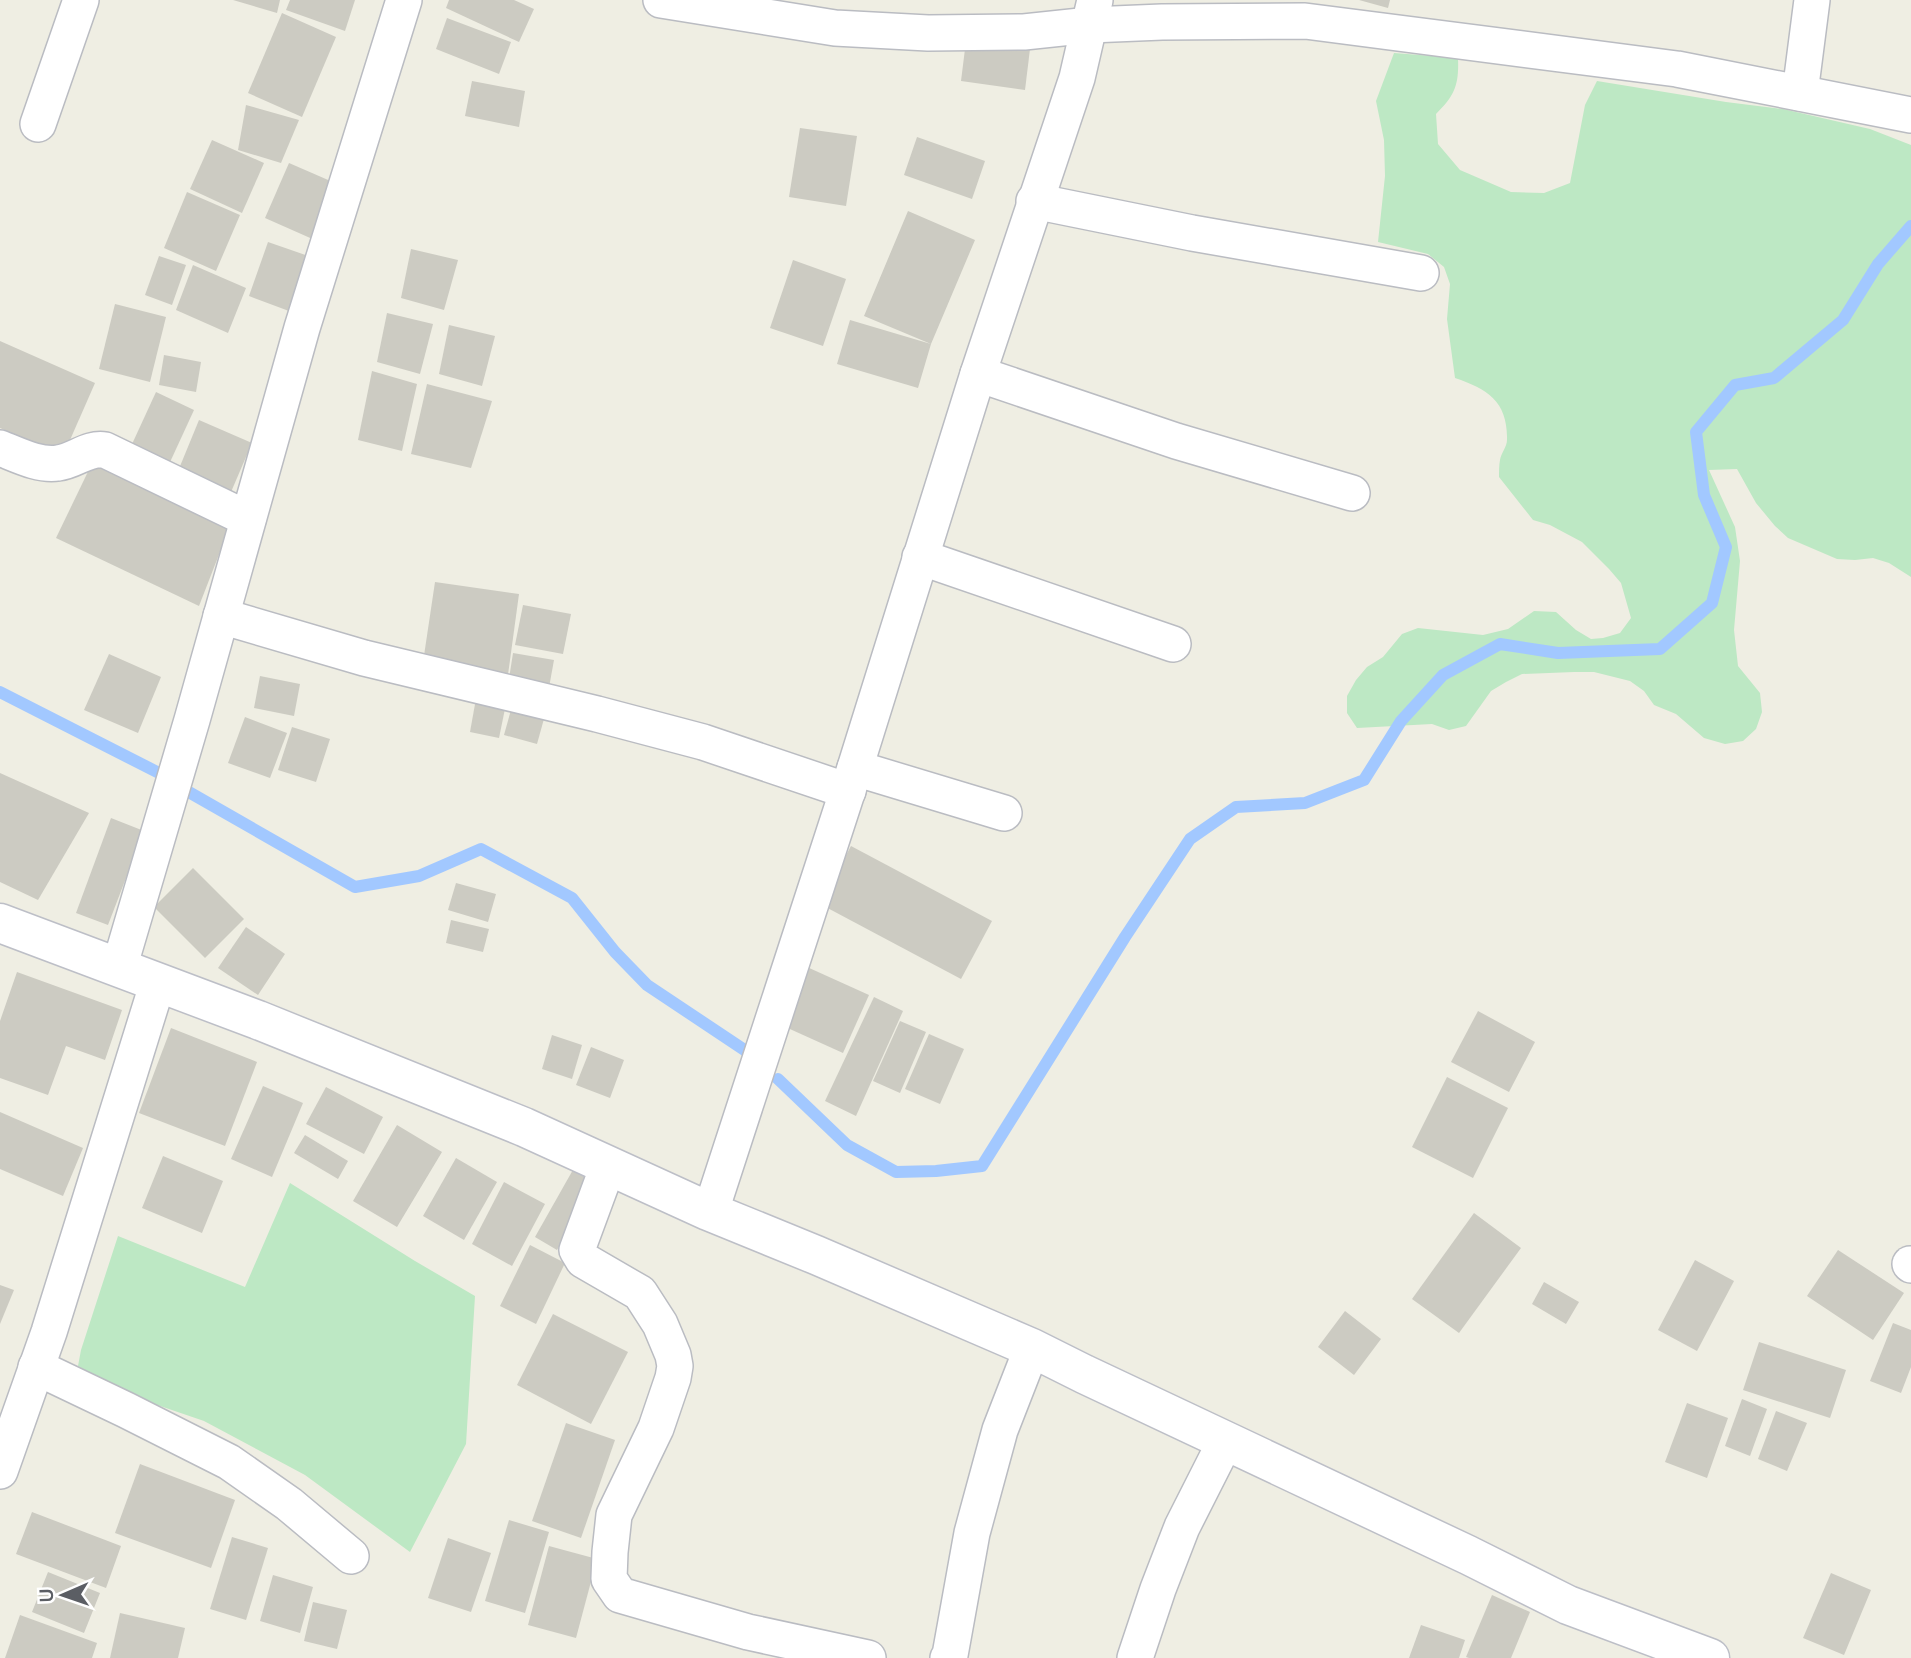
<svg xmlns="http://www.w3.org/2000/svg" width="1911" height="1658" viewBox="0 0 1911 1658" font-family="'Nunito Sans',sans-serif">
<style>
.green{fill:#bde8c4}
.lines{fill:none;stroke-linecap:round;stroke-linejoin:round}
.stream{stroke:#a2c8ff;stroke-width:12}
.building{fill:#cccbc2}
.minor-casing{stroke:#babcc2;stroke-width:38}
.secondary-casing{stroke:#bdbfc7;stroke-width:41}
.minor{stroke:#fff;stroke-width:35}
.secondary{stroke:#fff;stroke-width:38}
</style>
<rect width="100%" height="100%" fill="#efeee3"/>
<g class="green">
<path d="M1394 53 1458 58C1459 85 1455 95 1436 114L1438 144 1460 170 1511 192 1544 193 1570 183 1585 105 1597 81 1726 102 1783 109 1870 129 1911 145V577L1889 563 1873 558 1855 560 1837 559 1788 538 1775 526 1756 503 1737 469 1709 470 1735 527 1740 561 1734 630 1738 666 1760 693 1762 712 1756 729 1743 741 1725 744 1704 738 1676 714 1654 705 1644 691 1630 681 1594 672H1574L1522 674 1506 682 1491 691 1466 726 1449 730 1432 724 1357 728 1347 713V696L1356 680 1367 667 1383 657 1402 634 1418 628 1483 635 1508 629 1534 611 1556 612 1576 630 1591 639 1603 638 1620 633 1631 618 1621 583 1609 569 1582 542 1550 525 1533 520 1499 477C1499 472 1499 465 1500 460 1501 453 1507 447 1507 440 1508 402 1488 389 1455 378L1447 319 1450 284 1444 267 1428 254 1378 242 1385 176 1384 140 1376 101Z"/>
<path d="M290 1183 415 1261 475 1296 466 1444 410 1552 305 1475 204 1421 131 1396 78 1366 81 1350 118 1236 245 1287Z"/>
</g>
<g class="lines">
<g class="stream">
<path d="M0 692 159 773"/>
<path d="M187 791 355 887 419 876 481 849 572 898 615 952 647 985 755 1057"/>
<path d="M778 1079 847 1145 896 1172 936 1171 982 1166 1125 937 1190 839 1236 807 1305 803 1364 780 1401 721 1443 675 1500 644 1558 653 1660 649 1712 603 1726 547 1704 495 1696 432 1735 385 1774 378 1843 320 1878 264 1911 226"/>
</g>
</g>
<g class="building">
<path d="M233 0H280L277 13Z"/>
<path d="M290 0H355L345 31 286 10Z"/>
<path d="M449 0H514L534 9 519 42 446 8Z"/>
<path d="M1359 0H1390L1388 8Z"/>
<path d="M282 13 336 37 302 117 248 93Z"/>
<path d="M447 18 511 42 499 74 436 49Z"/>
<path d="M966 41 1030 49 1025 90 961 81Z"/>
<path d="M472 81 525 91 519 127 465 116Z"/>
<path d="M246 105 299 120 281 163 238 150Z"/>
<path d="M800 128 857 136 846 206 789 197Z"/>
<path d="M917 137 985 161 972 199 904 175Z"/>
<path d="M212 140 264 163 242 213 190 189Z"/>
<path d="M289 163 342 186 317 241 265 218Z"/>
<path d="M187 192 240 215 216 271 164 248Z"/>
<path d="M908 211 975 240 931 344 918 388 837 364 850 320 931 344 864 316Z"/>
<path d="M268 242 317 259 297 314 249 296Z"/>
<path d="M411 249 458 260 444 310 401 298Z"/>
<path d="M159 256 186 265 172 305 145 295Z"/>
<path d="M793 260 846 279 823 346 770 328Z"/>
<path d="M193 265 246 288 228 333 176 310Z"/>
<path d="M115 304 166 317 150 382 99 369Z"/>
<path d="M387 313 433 324 420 374 377 362Z"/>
<path d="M449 325 495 336 482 386 439 374Z"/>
<path d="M0 341 95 383 63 456 0 428Z"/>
<path d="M164 355 201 362 196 392 159 385Z"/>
<path d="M372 371 417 384 402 451 358 440Z"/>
<path d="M427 384 492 401 471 468 411 454Z"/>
<path d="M156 392 194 410 165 473 127 455Z"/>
<path d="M199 420 252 443 228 499 176 476Z"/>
<path d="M97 453 232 521 199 606 56 538Z"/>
<path d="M435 582 519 594 507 682 422 669Z"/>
<path d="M523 605 571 614 563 654 515 645Z"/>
<path d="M513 653 554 660 548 693 508 685Z"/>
<path d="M109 654 161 677 138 733 84 710Z"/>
<path d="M260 676 300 684 294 716 254 708Z"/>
<path d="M477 693 507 699 499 738 470 732Z"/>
<path d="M514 699 547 708 537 744 504 735Z"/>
<path d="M245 717 287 733 270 778 228 763Z"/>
<path d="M292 727 330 739 316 782 278 770Z"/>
<path d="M0 773 89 813 38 900 0 882Z"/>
<path d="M111 818 144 831 108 925 76 913Z"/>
<path d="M851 846 992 921 961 979 820 904Z"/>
<path d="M193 868 244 919 205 958 154 907Z"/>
<path d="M456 883 496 894 488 922 448 910Z"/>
<path d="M451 920 489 929 483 952 446 943Z"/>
<path d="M246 927 285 954 258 995 218 968Z"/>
<path d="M807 967 869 995 843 1053 781 1025Z"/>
<path d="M17 972 122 1010 105 1060 66 1046 48 1095 0 1078V1021Z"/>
<path d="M874 997 903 1011 856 1116 825 1101Z"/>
<path d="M1478 1011 1535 1042 1509 1092 1451 1062Z"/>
<path d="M900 1021 926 1032 900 1093 873 1081Z"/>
<path d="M171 1028 257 1062 225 1146 139 1113Z"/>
<path d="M929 1034 964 1049 940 1104 905 1089Z"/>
<path d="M552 1035 582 1045 572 1079 542 1069Z"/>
<path d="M591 1047 624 1060 610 1098 576 1085Z"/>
<path d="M1447 1077 1508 1108 1473 1178 1412 1147Z"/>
<path d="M263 1086 303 1103 272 1177 231 1159Z"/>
<path d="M326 1087 383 1117 364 1154 306 1124Z"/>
<path d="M0 1112 83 1148 63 1196 0 1169Z"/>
<path d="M397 1125 442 1152 397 1227 353 1201Z"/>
<path d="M305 1135 348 1161 338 1179 294 1153Z"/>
<path d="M163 1156 223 1181 202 1233 142 1208Z"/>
<path d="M456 1158 497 1182 464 1240 423 1216Z"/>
<path d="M574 1168 596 1181 557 1250 535 1237Z"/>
<path d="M504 1182 545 1204 512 1266 472 1244Z"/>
<path d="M1474 1213 1521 1248 1459 1333 1412 1299Z"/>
<path d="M530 1245 565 1263 536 1324 500 1306Z"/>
<path d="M1838 1250 1904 1293 1873 1340 1807 1296Z"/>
<path d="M1695 1260 1734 1281 1697 1351 1658 1330Z"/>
<path d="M1544 1282 1579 1302 1566 1324 1532 1304Z"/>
<path d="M0 1285 14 1290 0 1324Z"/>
<path d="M1345 1311 1381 1339 1354 1375 1318 1347Z"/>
<path d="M553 1314 628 1352 591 1424 517 1385Z"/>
<path d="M1893 1323 1911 1330V1367L1901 1393 1870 1381Z"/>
<path d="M1759 1342 1846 1370 1830 1418 1743 1390Z"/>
<path d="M1742 1399 1767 1409 1750 1456 1725 1446Z"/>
<path d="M1687 1403 1728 1418 1707 1478 1665 1462Z"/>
<path d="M1776 1411 1807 1423 1787 1471 1758 1459Z"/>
<path d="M566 1423 615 1440 581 1538 532 1521Z"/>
<path d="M140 1464 235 1500 211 1568 115 1533Z"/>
<path d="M32 1512 121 1546 106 1588 16 1554Z"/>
<path d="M509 1520 549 1532 525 1613 485 1601Z"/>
<path d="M232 1537 268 1548 246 1620 210 1609Z"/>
<path d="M448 1538 491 1553 471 1612 428 1598Z"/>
<path d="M549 1546 597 1559 576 1638 528 1625Z"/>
<path d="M48 1572 100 1593 84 1633 32 1612Z"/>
<path d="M1831 1573 1871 1590 1844 1655 1803 1638Z"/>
<path d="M273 1575 313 1587 300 1633 260 1621Z"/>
<path d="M1492 1595 1530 1612 1511 1658H1469L1466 1657Z"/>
<path d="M313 1602 347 1610 337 1649 304 1641Z"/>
<path d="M120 1613 185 1628 178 1658H110Z"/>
<path d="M20 1615 97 1643 92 1658H5Z"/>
<path d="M1421 1625 1465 1640 1459 1658H1409Z"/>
</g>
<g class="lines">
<g class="minor-casing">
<g id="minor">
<path d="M661 0 835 28 928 33 1024 32 1090 25 1162 22 1305 21 1677 69 1911 115"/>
<path d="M1800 93 1812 0"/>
<path d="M38 124 81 0"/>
<path d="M1034 201 1192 233 1421 273"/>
<path d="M978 374 1176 441 1352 493"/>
<path d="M0 448C18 455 39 466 58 463 75 461 88 447 105 450L248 519"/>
<path d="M920 557 1173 644"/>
<path d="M221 616 364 658 597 714 703 742 848 791"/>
<path d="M855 768 1004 813"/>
<path d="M119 968 192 720 302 328 404 0"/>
<path d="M608 1166 577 1250 583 1260 640 1293 660 1324 673 1355 675 1366 673 1378 656 1428 614 1515 610 1552 609 1579 620 1595 748 1632 868 1658"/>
<path d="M708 1211 716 1195 855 768 978 374 1077 78 1095 0"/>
<path d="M1910 1264 1911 1265"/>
<path d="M36 1367 126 1410 229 1462 289 1504 351 1556"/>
<path d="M0 1471 49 1332 158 982"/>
<path d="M948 1658 950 1655 972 1533 1000 1430 1032 1348"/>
<path d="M1135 1658 1158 1589 1182 1527 1226 1440"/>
</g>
</g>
<g class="secondary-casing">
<path id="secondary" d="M0 923 258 1020 524 1127 708 1211 816 1255 1032 1348 1084 1374 1468 1555 1568 1605 1710 1658"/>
</g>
<use href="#minor" class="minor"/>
<use href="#secondary" class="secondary"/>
</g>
<g transform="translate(63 1595) rotate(268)" stroke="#ffffff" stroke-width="5" paint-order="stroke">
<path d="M0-5L12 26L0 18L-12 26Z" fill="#5b5e64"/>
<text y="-10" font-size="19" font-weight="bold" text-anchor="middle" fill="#5b5e64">U</text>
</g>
</svg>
